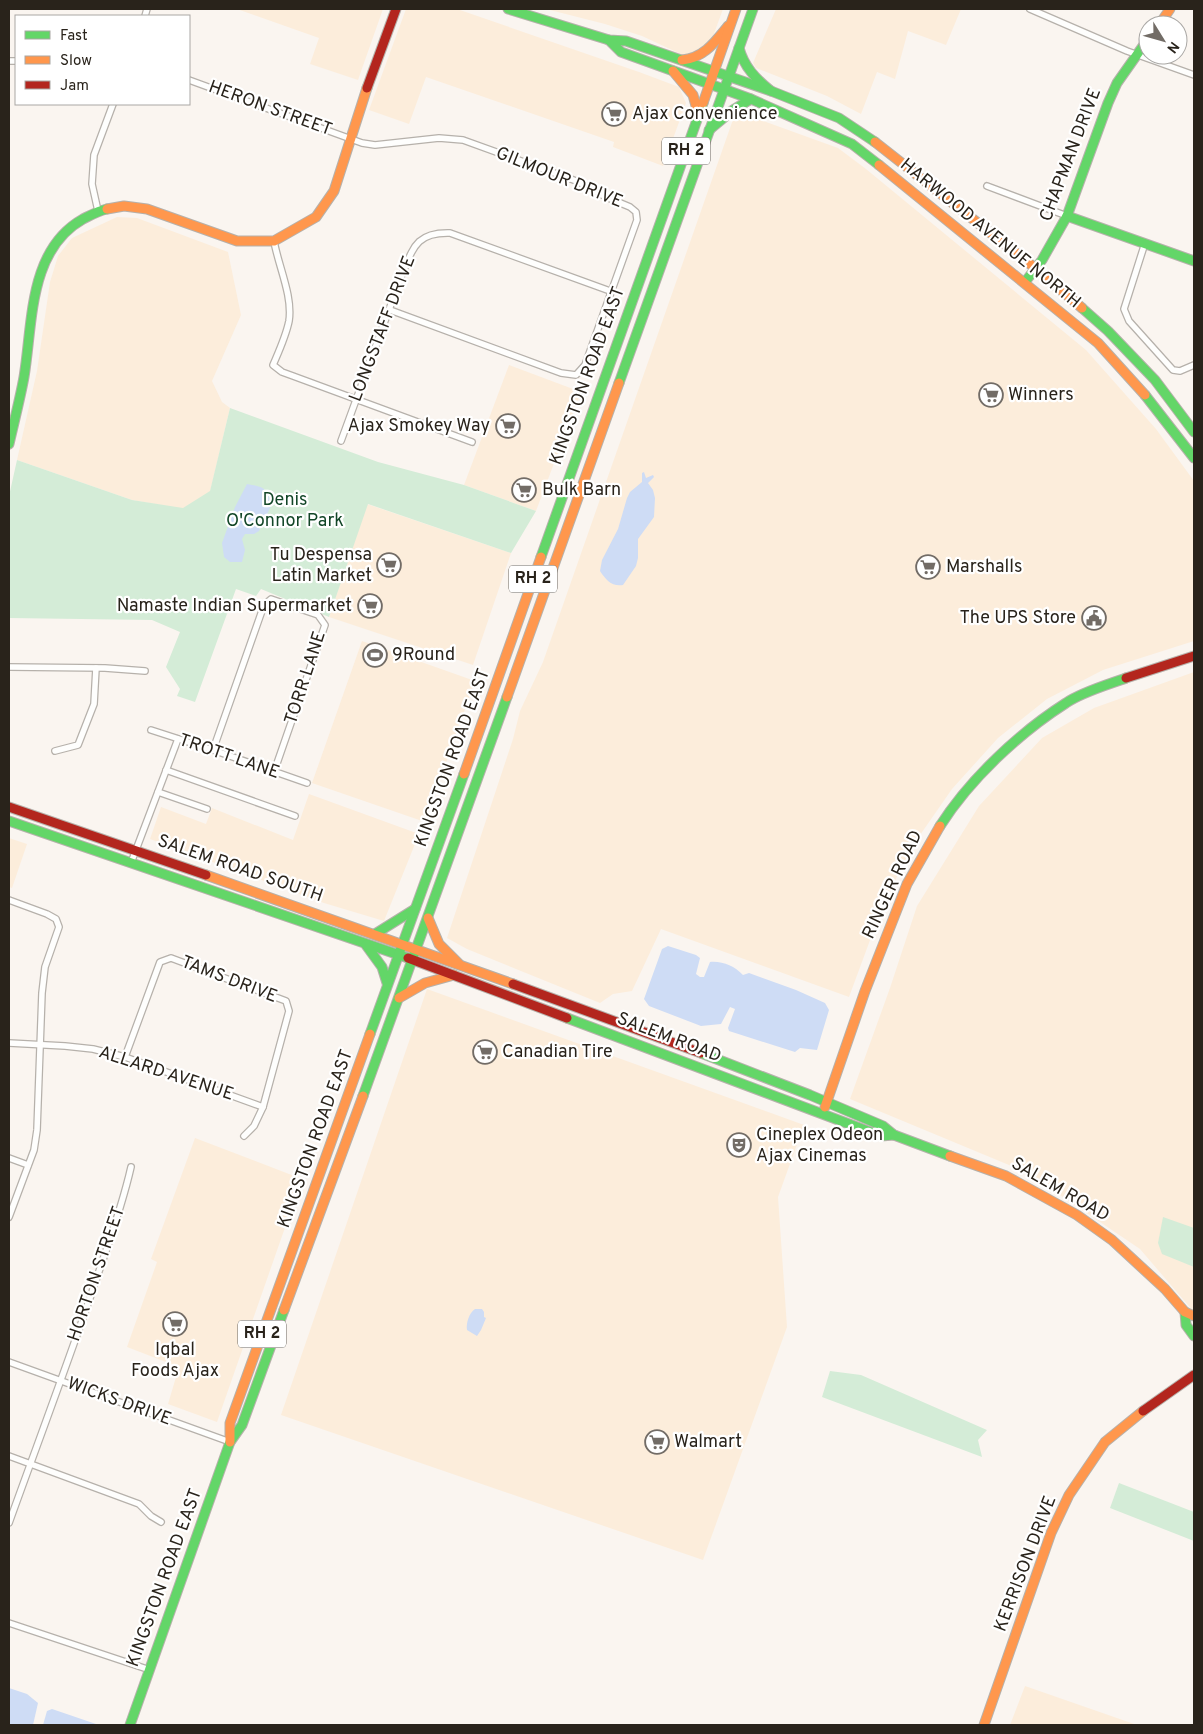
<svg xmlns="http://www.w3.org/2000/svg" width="1203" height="1734" viewBox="0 0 1203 1734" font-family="Overpass,sans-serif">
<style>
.built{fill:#fceddb}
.green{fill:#d4ecd7}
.water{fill:#cedcf5}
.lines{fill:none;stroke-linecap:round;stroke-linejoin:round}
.street-casing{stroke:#b6b1ab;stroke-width:8}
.fast-casing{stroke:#b6b1ab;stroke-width:11}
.slow-casing{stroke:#b6b1ab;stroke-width:11}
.jam-casing{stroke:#b6b1ab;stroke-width:11}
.street{stroke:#fefefd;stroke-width:5.5}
.fast{stroke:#63d668;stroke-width:9}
.slow{stroke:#ff974d;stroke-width:9}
.jam{stroke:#b3261e;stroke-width:9}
.labels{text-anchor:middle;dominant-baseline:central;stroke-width:4.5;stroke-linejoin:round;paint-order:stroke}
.shield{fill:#fff;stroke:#69655f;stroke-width:1}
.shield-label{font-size:16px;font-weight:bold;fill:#29231b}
.street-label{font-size:18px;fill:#29231b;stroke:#fff}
.poi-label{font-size:18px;fill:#29231b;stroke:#fff;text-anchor:start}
.park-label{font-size:18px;fill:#124627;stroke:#fff}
</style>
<rect width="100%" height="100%" fill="#faf5f0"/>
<g class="built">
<path d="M237 9H383L358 80 310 64 319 38Z"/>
<path d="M406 9H457L639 72 679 87 686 103 663 166 613 147 614 142 426 77 409 124 369 110Z"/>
<path d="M546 9H723L712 39 709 45 690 57 683 55 642 36 605 24Z"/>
<path d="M776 9H961L946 45 908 31 895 79 877 72 861 114 827 96 756 68 753 63Z"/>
<path d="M736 111 838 148 866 169 1086 350 1156 429 1194 481V641L1103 670 1047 699 998 738 952 789 911 848 883 905 849 997 661 929 632 991 613 994 600 1003 467 949 447 938 513 739 520 711 543 662Z"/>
<path d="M117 217 137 218 228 252 241 315 212 381 222 402 230 408 210 492 183 509 132 500 17 460 37 371 50 282 58 256 72 238Z"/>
<path d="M509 365 581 392 536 511 464 485Z"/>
<path d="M367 504 511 553 473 665 329 617Z"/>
<path d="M362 641 475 681 425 822 312 783Z"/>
<path d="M1194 672V1312L1140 1249 1026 1172 850 1099 890 988 917 906 979 806 1042 738 1094 708Z"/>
<path d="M309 794 419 834 384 921 324 903 150 839 161 807 206 824 212 808 293 840Z"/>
<path d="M9 838 27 844 12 888 9 887Z"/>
<path d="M427 989 804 1125 778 1197 787 1327 703 1560 281 1415Z"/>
<path d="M195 1138 302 1179 217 1422 168 1404 179 1367 127 1347 157 1262 151 1259Z"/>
<path d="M1025 1686 1137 1725H1010Z"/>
</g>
<g class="green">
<path d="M230 408 378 462 464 485 536 511 511 553 368 504 329 617 261 589 256 596 236 589 195 702 177 696 180 689 166 667 180 632 152 620 9 618V496L17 460 132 500 183 508 210 491Z"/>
<path d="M1163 1217 1194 1228V1267L1162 1254 1158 1243Z"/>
<path d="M830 1371 861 1375 987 1430 978 1440 982 1457 822 1397Z"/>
<path d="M1119 1483 1194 1512V1541L1110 1508Z"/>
</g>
<g class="water">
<path d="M644 472 646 478 653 475 654 477 648 483 653 490 655 498 654 517 638 539V558L636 566 623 585C612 587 606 580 600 571L602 560 618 529 627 498 630 492 642 482V473Z"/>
<path d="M247 484C264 487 268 488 271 506L259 531 254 534H245L242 539 245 550 242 562H230L224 557 222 543 235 507Z"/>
<path d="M668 946 696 955 700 958 696 974 700 977H704L710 962C723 961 734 966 743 975L749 973 796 990 825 1003 829 1010 817 1050 800 1048 795 1052 729 1031 728 1028 735 1009 730 1007 721 1024 701 1026 649 1006 644 999 662 949Z"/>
<path d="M475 1309H482L484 1312V1317L486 1318 481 1330 477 1336 467 1330C466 1323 469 1313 475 1309Z"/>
<path d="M9 1688 27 1694 38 1703 33 1725H9Z"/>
<path d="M52 1709 96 1724V1725H43L47 1711Z"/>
</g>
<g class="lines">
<g class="street-casing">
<g id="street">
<path d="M1030 9 1127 51 1194 75"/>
<path d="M145 16 147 9"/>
<path d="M9 61H16"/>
<path d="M189 80 362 143 375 145 439 138 463 140 579 182 606 197 630 207 636 212 637 220 585 365 576 375 561 373 390 310"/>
<path d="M987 186 1067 216"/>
<path d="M98 211 92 184 94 155 113 104"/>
<path d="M274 241C278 265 293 296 289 321 286 336 279 351 273 365L282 372 293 376 472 442"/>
<path d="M1145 243 1124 309 1129 321 1173 370 1180 371 1194 365"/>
<path d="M341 441 401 277C413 249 415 232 450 233L610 291"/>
<path d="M9 667 105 668 145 671"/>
<path d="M151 730 213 750 307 783"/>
<path d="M213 750 264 605 271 599 318 615 325 625 274 772"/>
<path d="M55 751 78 745 94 704 96 668"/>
<path d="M166 770 295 816"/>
<path d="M158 792 207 809"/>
<path d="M131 863 178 739"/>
<path d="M9 900 47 914 56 919 59 927 45 967 42 993 37 1130 34 1150 9 1217"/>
<path d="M9 1043 65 1046 93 1049 125 1057 263 1107"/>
<path d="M125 1057 160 962 171 958 286 1001 289 1011 263 1107 254 1126 244 1136"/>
<path d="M9 1158 28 1165"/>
<path d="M9 1362 230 1442"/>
<path d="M9 1456 139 1504 151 1516 161 1522"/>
<path d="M9 1523C36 1448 64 1373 90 1298 104 1255 121 1212 131 1167"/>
<path d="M9 1623 150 1670"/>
</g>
</g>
<g class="fast-casing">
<g id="fast">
<path d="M508 9 609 40 626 41 771 91 839 118 875 142"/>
<path d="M609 40 621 52 751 99 852 144 879 165"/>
<path d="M739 48C744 67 756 79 771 91"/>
<path d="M709 130 733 110 751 99"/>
<path d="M1067 216 1194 261"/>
<path d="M1025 282 1042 260 1067 216 1108 103 1117 83 1148 39"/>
<path d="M1082 308 1108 331 1155 380 1194 432"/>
<path d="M619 383 753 9"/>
<path d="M1145 395 1194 458"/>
<path d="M9 444C14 422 20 399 24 377 33 323 28 250 83 219 91 215 98 211 107 209"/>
<path d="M541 557 703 103"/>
<path d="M9 821 408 958"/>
<path d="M940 826C970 779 1019 733 1066 703 1082 692 1107 685 1126 678"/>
<path d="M375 934 415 909"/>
<path d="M366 945 382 967 387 983"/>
<path d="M567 1018 881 1136 894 1135"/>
<path d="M370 1034 464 774"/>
<path d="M701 1053 810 1095 883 1126 894 1135 950 1156"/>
<path d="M363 1096 507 697"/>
<path d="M1185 1312 1186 1325 1194 1336"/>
<path d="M130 1725 230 1442 242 1425 284 1310"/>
</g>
</g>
<g class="slow-casing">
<g id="slow">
<path d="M1159 25 1170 9"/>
<path d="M682 60C704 58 715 42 728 26"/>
<path d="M673 71 693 95 698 113"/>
<path d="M703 103 736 9"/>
<path d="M875 142 1035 268 1082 308"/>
<path d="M879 165 1098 343 1145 395"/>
<path d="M107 209 124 206 147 209 237 241H274L316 217 334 191 367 88"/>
<path d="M507 697 619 383"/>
<path d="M464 774 541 557"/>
<path d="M206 875 513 984"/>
<path d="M428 918 439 944 459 964"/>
<path d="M399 998 425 983 454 975"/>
<path d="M825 1107 865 991 907 884 940 826"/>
<path d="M950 1156 1006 1176 1077 1215 1112 1240 1165 1289 1185 1312 1194 1316"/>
<path d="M284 1310 363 1096"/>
<path d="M230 1442V1423L370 1034"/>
<path d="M984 1725 1051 1533 1069 1495 1105 1442 1143 1411"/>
</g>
</g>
<g class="jam-casing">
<g id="jam">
<path d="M367 88 396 9"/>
<path d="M1126 678 1194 656"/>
<path d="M9 807 206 875"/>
<path d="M408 958 567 1018"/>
<path d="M513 984 701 1053"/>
<path d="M1143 1411 1194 1375"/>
</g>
</g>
<use href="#street" class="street"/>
<use href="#fast" class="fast"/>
<use href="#slow" class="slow"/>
<use href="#jam" class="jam"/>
</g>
<defs>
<g id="supermarket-ring" transform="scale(1.25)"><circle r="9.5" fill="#fff" stroke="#726c66" stroke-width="1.5"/><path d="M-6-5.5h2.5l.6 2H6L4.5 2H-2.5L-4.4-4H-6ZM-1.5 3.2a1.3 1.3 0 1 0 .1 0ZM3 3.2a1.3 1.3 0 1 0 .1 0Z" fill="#726c66"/></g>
<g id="civic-ring" transform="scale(1.25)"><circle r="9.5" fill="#fff" stroke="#726c66" stroke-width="1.5"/><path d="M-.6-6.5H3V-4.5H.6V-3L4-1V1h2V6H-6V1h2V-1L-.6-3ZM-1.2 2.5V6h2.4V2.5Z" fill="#726c66"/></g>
<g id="stadium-ring" transform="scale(1.25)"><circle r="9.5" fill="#fff" stroke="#726c66" stroke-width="1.5"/><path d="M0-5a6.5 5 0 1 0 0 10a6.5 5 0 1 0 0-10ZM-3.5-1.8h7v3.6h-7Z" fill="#726c66"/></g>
<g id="theatre-ring" transform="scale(1.25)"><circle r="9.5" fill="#fff" stroke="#726c66" stroke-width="1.5"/><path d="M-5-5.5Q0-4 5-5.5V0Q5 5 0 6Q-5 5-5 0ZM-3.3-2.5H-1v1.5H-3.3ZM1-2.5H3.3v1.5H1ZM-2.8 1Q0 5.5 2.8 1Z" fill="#726c66"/></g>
</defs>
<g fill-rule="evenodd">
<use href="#supermarket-ring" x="614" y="114"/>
<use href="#supermarket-ring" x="991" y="395"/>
<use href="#supermarket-ring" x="508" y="426"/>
<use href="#supermarket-ring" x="524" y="490"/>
<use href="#supermarket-ring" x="389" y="565"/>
<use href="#supermarket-ring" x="928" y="567"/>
<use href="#supermarket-ring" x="370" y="606"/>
<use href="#civic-ring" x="1094" y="618"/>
<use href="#stadium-ring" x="375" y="655"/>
<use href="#supermarket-ring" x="485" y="1052"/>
<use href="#theatre-ring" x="739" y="1145"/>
<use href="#supermarket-ring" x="175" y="1324"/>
<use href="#supermarket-ring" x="657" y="1442"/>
</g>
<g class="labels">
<g class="shield">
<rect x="662" y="137.5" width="48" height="27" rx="4"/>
<rect x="509" y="565.5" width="48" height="27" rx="4"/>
<rect x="238" y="1320.5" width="48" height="27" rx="4"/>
</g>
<g class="shield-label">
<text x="686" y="151">RH 2</text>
<text x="533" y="579">RH 2</text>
<text x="262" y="1334">RH 2</text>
</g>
<g class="street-label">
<text transform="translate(270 109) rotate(20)">HERON STREET</text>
<text transform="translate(1071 155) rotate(-69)">CHAPMAN DRIVE</text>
<text transform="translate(559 178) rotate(22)">GILMOUR DRIVE</text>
<text transform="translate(990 234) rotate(39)">HARWOOD AVENUE NORTH</text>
<text transform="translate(383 329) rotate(-69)">LONGSTAFF DRIVE</text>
<text transform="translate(588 376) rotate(-70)">KINGSTON ROAD EAST</text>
<text transform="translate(306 678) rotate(-72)">TORR LANE</text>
<text transform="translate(229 757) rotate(19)">TROTT LANE</text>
<text transform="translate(453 758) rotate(-70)">KINGSTON ROAD EAST</text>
<text transform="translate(240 869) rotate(19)">SALEM ROAD SOUTH</text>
<text transform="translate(893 885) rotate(-65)">RINGER ROAD</text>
<text transform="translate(229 980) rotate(21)">TAMS DRIVE</text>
<text transform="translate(669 1038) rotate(21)">SALEM ROAD</text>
<text transform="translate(166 1074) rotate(18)">ALLARD AVENUE</text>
<text transform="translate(316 1139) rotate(-70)">KINGSTON ROAD EAST</text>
<text transform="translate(1060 1190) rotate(30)">SALEM ROAD</text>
<text transform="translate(97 1274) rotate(-71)">HORTON STREET</text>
<text transform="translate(119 1402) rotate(20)">WICKS DRIVE</text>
<text transform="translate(1026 1564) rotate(-69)">KERRISON DRIVE</text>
<text transform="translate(165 1578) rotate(-70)">KINGSTON ROAD EAST</text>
</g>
<g class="poi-label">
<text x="632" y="114">Ajax Convenience</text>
<text x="1008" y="395">Winners</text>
<text x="490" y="426" text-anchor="end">Ajax Smokey Way</text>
<text x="542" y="490">Bulk Barn</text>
<text x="372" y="555" text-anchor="end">Tu Despensa<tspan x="372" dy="21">Latin Market</tspan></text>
<text x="946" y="567">Marshalls</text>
<text x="352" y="606" text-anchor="end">Namaste Indian Supermarket</text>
<text x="1076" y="618" text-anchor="end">The UPS Store</text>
<text x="392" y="655">9Round</text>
<text x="502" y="1052">Canadian Tire</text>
<text x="756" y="1135">Cineplex Odeon<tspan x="756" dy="21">Ajax Cinemas</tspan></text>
<text x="175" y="1350" text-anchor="middle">Iqbal<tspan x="175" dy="21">Foods Ajax</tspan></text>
<text x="674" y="1442">Walmart</text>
</g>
<g class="park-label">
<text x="285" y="500">Denis<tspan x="285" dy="21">O'Connor Park</tspan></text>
</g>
</g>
<rect width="1203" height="1734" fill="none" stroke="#29231b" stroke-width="20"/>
<rect x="15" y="15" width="175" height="90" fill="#ffffff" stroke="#a9a7a4"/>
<rect x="25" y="31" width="25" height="8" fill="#63d668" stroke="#a9a7a4"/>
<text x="60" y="40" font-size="15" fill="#29231b">Fast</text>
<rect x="25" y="56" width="25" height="8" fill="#ff974d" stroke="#a9a7a4"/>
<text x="60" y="65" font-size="15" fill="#29231b">Slow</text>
<rect x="25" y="81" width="25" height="8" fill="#b3261e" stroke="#a9a7a4"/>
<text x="60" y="90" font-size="15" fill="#29231b">Jam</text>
<g transform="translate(1163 40) rotate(127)"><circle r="24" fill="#ffffff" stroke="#a9a7a4"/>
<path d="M0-4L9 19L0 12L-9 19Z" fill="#726c66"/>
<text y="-8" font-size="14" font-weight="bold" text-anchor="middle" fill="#29231b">N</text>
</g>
</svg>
